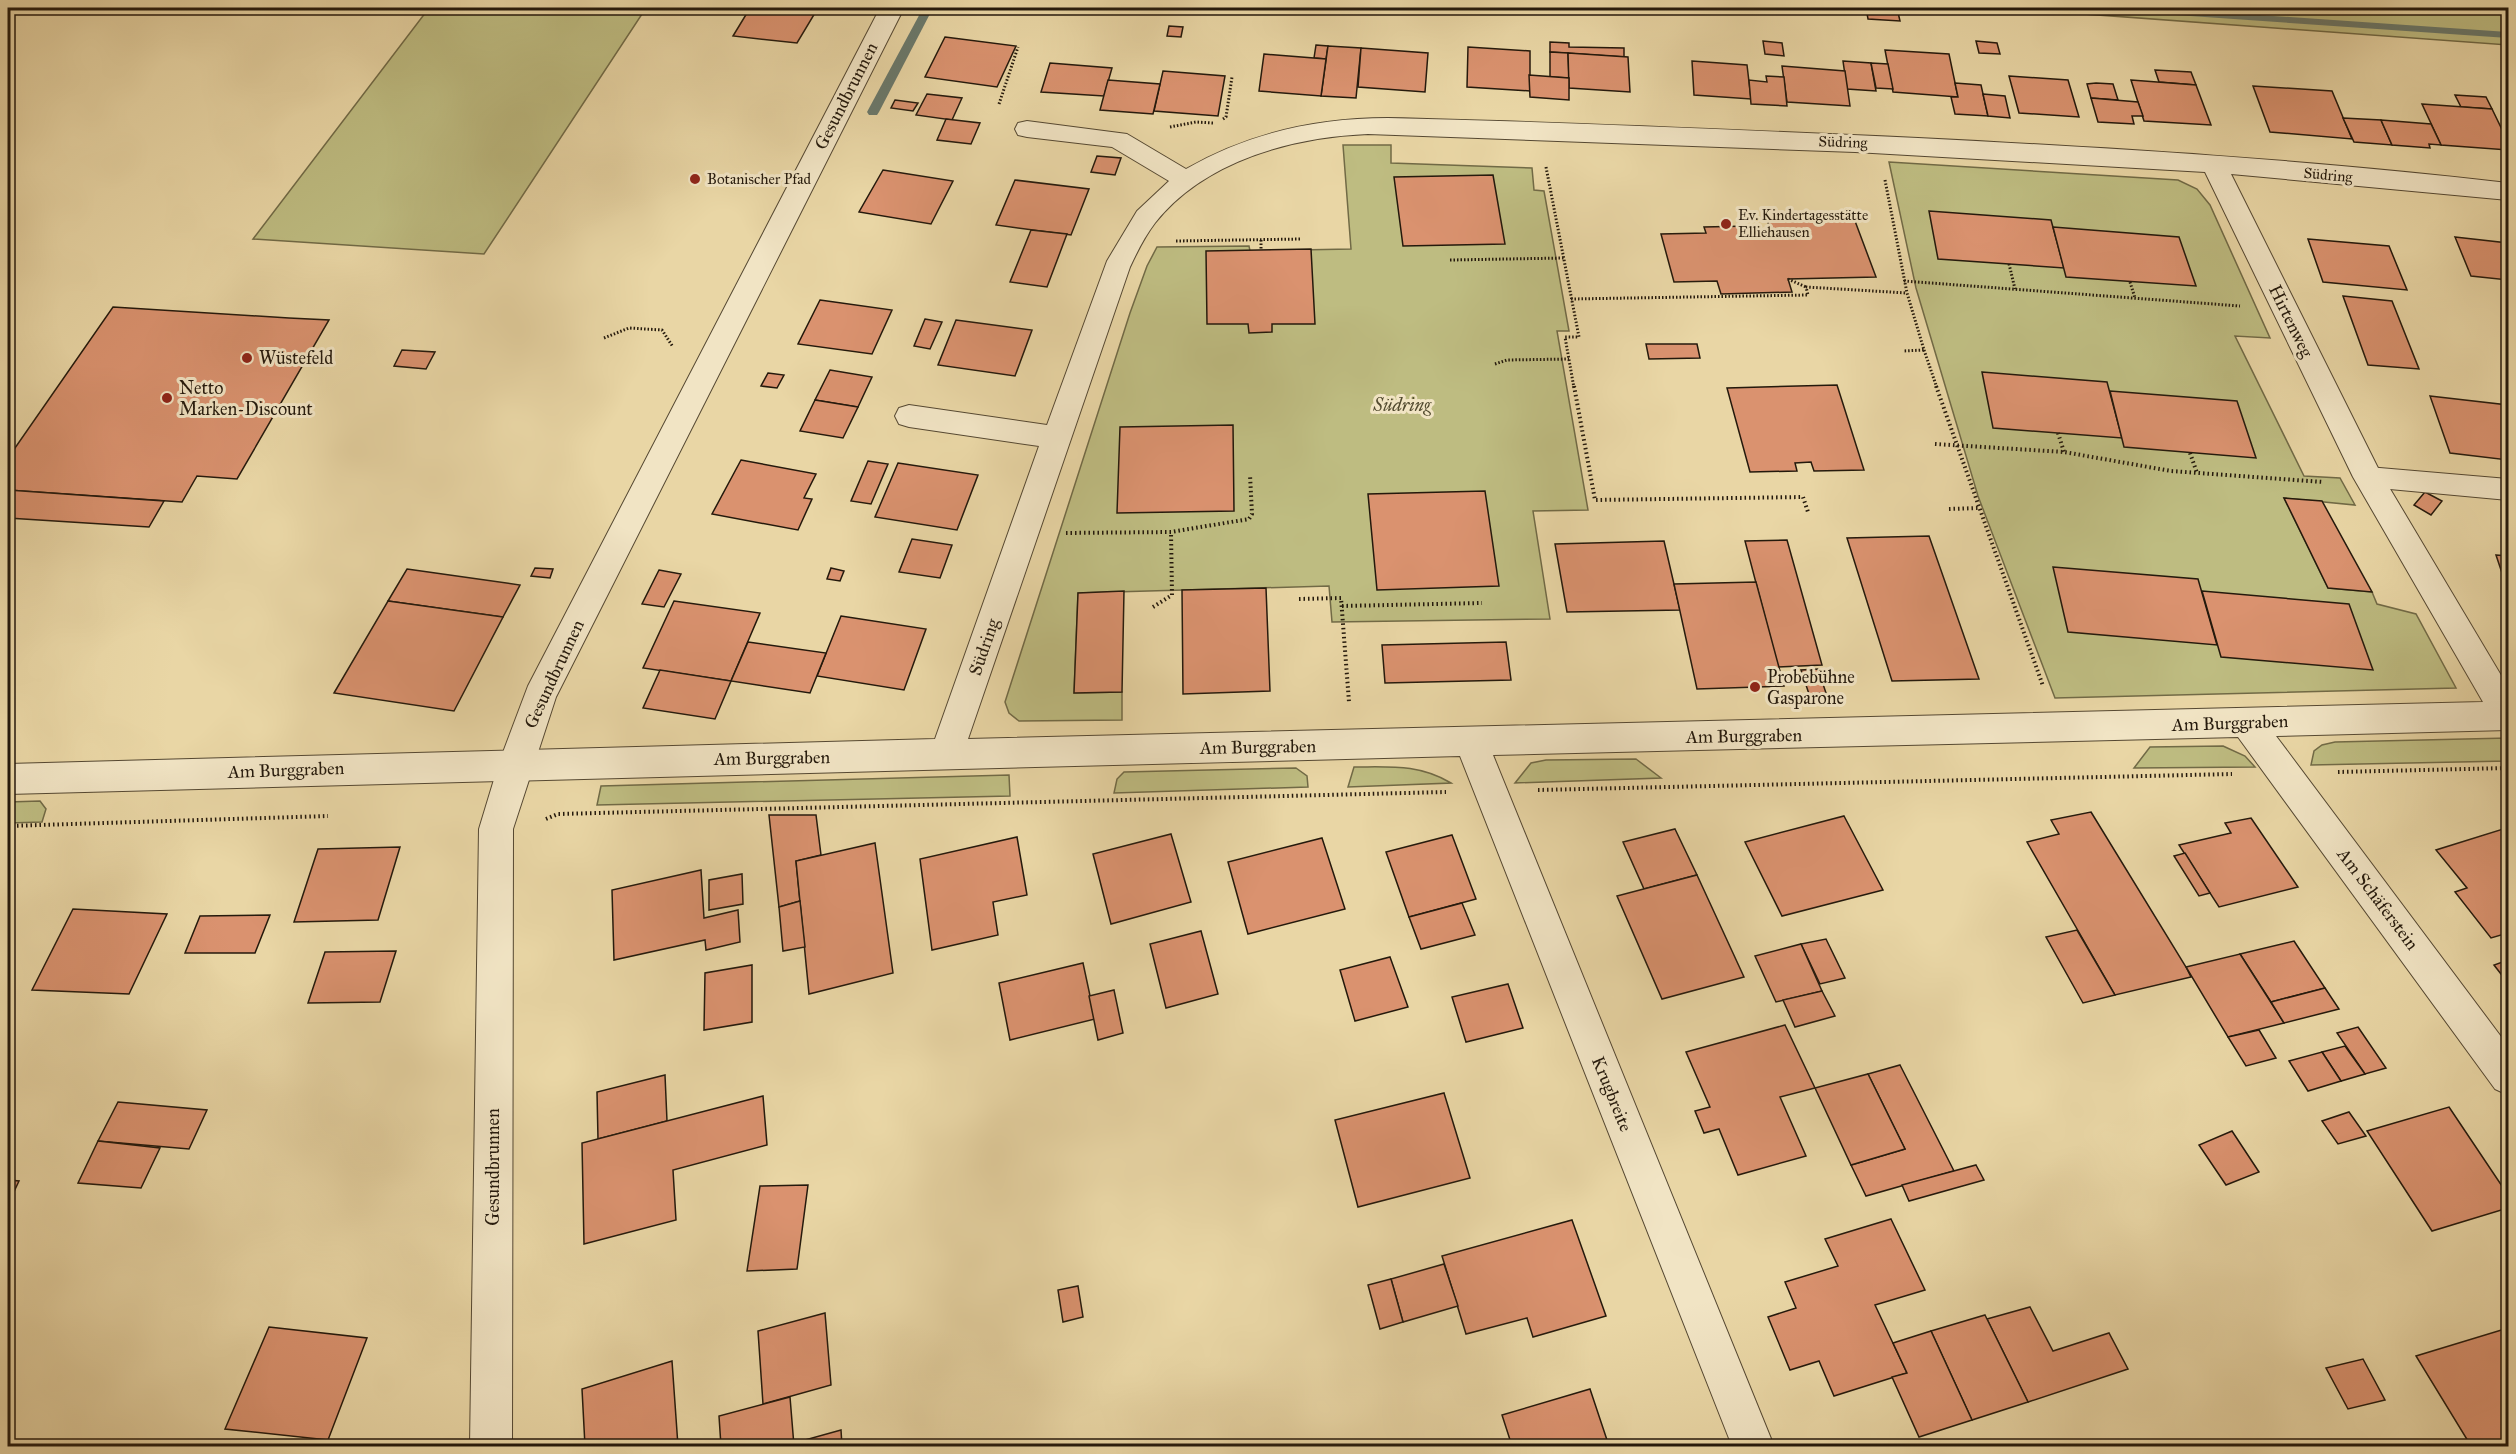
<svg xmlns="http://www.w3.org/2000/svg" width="2516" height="1454" viewBox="0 0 2516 1454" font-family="'IM FELL Great Primer',serif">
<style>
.green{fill:#bebc81;stroke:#716a46;stroke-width:1.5}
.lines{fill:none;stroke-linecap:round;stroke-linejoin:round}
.stream{fill:#6a796c;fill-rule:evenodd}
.building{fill:#da926f;stroke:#24190c;stroke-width:1.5}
.service-casing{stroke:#554832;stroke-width:2}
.minor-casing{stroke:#554832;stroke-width:2}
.tertiary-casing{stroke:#554832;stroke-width:2}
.path-far1{stroke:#24190c;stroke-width:3;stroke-dasharray:1.5 2;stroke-linecap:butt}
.path{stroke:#24190c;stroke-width:4;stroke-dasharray:1.5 3;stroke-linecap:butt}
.service{fill:#f1e4c4;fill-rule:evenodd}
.minor{fill:#f1e4c4;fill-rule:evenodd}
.tertiary{fill:#f1e4c4;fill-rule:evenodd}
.poi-dot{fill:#8f2418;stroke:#f1e4c4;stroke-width:2}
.labels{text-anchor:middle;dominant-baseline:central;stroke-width:6;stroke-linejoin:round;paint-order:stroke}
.far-street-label{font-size:15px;fill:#24190c;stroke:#f1e4c4}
.far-poi-label{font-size:15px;fill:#24190c;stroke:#f1e4c4;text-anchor:start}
.street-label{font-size:18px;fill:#24190c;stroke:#f1e4c4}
.poi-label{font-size:18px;fill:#24190c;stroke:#f1e4c4;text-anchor:start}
.park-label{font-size:18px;font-style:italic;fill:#524a2f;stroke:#f1e4c4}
</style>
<rect width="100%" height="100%" fill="#e9d6a5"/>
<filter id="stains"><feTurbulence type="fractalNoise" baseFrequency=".00333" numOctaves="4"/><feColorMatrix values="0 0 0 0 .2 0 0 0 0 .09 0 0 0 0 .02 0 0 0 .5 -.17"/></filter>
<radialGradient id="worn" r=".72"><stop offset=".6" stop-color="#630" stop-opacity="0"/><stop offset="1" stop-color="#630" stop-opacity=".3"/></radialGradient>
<g class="green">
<path d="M429 8H646L484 254 253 239Z"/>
<path d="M2003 8H2508V45Z"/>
<path d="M1343 145H1391V163L1532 168 1534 190 1544 191 1569 331H1557L1588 510 1533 511 1550 619 1332 622 1329 586 1078 593 1074 693 1122 692V720L1019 721 1009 713 1005 702 1130 313 1147 266 1157 247 1249 246 1250 251 1351 249Z"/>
<path d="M1889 162 2178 180 2197 189 2210 205 2270 338 2235 336 2304 476 2340 478 2355 505 2284 498 2328 588 2372 592 2377 604 2416 614 2456 688 2055 698 1978 496 1916 288Z"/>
<path d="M2508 738V761L2311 765 2314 751 2322 745 2335 742Z"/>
<path d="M2223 746 2245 756 2255 767 2134 768 2150 747Z"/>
<path d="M1636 759 1661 778 1515 783 1531 763 1546 760Z"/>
<path d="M1354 767C1391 767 1419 764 1451 783L1348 787Z"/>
<path d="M1296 768 1307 776 1308 787 1114 793 1117 779 1124 772Z"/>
<path d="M1009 775 1010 796 597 805 601 786Z"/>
<path d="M40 801 46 809 42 822 8 823V802Z"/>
</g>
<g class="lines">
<g class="stream">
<path d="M923 8H933L879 112 877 115H869L867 112Z"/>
<path d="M2113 8H2157L2508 32V38L2118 11Z"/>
</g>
</g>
<g class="building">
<path d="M750 8H818L797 43 733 36Z"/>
<path d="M1866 8H1897L1900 21 1868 19Z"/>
<path d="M1169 26 1183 27 1181 37 1167 36Z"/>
<path d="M945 37 1016 46 997 87 925 77Z"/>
<path d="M1763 41 1782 43 1784 56 1765 54Z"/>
<path d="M1976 41 1997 43 2000 54 1979 53Z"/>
<path d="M1550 42 1569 43V47L1624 48V57L1550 52Z"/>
<path d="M1316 45 1328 46 1326 59 1314 58Z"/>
<path d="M1328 46 1361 48 1356 98 1321 96Z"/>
<path d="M1468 47 1530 51V91L1467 87Z"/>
<path d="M1361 48 1428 53 1425 92 1358 87Z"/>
<path d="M1885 50 1949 54 1958 97 1893 92Z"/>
<path d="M1550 52 1568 53 1569 78 1550 77Z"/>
<path d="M1568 53 1628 57 1630 92 1569 88Z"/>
<path d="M1264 54 1326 59 1321 96 1259 91Z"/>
<path d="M1692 61 1747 65 1751 99 1694 95Z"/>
<path d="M1843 61 1871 63 1876 91 1847 89Z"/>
<path d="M1050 63 1112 68 1104 96 1041 92Z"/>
<path d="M1871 63 1888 64 1893 89 1876 88Z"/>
<path d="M1782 66 1845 71 1850 106 1787 102Z"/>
<path d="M2155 70 2191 72 2196 85 2159 82Z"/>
<path d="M1163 71 1225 76 1218 116 1154 111Z"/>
<path d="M1529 75 1569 78V100L1530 97Z"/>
<path d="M1766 76 1784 77 1787 106 1751 104 1749 80 1767 82Z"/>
<path d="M2009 76 2068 80 2079 117 2019 113Z"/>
<path d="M1108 80 1160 84 1153 114 1100 110Z"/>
<path d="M2131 80 2196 85 2211 125 2144 121Z"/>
<path d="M1955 83 1981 85 1988 116 1955 114 1951 97H1958Z"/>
<path d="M2096 83 2113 84 2118 100 2091 98 2087 84Z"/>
<path d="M2253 86 2332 91 2352 139 2270 132Z"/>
<path d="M927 94 962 98 952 120 916 115Z"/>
<path d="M1983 94 2005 96 2010 118 1988 116Z"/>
<path d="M2455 95 2486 97 2492 109 2461 107Z"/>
<path d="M2091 98 2138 102 2143 116H2132L2134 124 2098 122Z"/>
<path d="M895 100 918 103 913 111 891 108Z"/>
<path d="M2422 104 2492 109 2508 142V150L2441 145Z"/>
<path d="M2343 118 2381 120 2392 145 2354 142Z"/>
<path d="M946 119 980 123 971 144 937 140Z"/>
<path d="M2381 120 2431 124 2441 145 2429 144 2430 148 2392 145Z"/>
<path d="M1097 156 1121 158 1115 175 1091 172Z"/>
<path d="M883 170 953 181 931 224 859 212Z"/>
<path d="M1493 175 1505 244 1403 246 1394 177Z"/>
<path d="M1015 180 1089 189 1071 235 996 225Z"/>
<path d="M1929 211 2051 220 2064 268 1938 259Z"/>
<path d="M1852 213 1876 277 1788 279 1792 292 1721 294 1717 281 1674 282 1661 234 1706 233 1704 227 1749 226 1751 232H1771L1767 219 1813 218 1812 214Z"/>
<path d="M2053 227 2179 237 2196 286 2066 277Z"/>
<path d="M1031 230 1067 234 1047 287 1010 282Z"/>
<path d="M2455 237 2508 243V280L2471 276Z"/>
<path d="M2308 239 2389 246 2407 290 2323 282Z"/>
<path d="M1311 249 1315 324H1272V332L1249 333 1248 324H1207L1206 251Z"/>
<path d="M2343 296 2392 301 2419 369 2368 365Z"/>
<path d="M820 300 892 310 872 354 798 344Z"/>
<path d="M113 307 289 318 329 320 237 479 197 476 182 502 8 490V458Z"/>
<path d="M925 319 942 322 930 349 914 346Z"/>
<path d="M956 320 1032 330 1015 376 938 365Z"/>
<path d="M1646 344H1697L1700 358 1649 359Z"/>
<path d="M402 350 435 352 426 369 394 366Z"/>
<path d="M830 370 872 377 858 407 815 400Z"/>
<path d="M1982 372 2107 382 2122 438 1993 428Z"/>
<path d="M768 373 784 375 777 388 761 386Z"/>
<path d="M1837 385 1864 470 1814 471 1811 462 1795 463 1797 471 1750 472 1727 388Z"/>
<path d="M2110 391 2237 401 2256 458 2124 447Z"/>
<path d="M2430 396 2508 405V460L2450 453Z"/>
<path d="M815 400 858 407 843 438 800 431Z"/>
<path d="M1233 425 1234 511 1117 513 1120 427Z"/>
<path d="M741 460 816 474 804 498 812 499 798 530 712 514Z"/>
<path d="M868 461 888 464 871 504 851 501Z"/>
<path d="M898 463 978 475 957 530 875 517Z"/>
<path d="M8 490 164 501 149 527 8 518Z"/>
<path d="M1485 491 1499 586 1377 590 1368 494Z"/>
<path d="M2425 492 2442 501 2431 515 2414 505Z"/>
<path d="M2284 498 2322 501 2372 592 2328 588Z"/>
<path d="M1929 536 1979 679 1892 681 1847 538Z"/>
<path d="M912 539 952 545 940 578 899 572Z"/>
<path d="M1787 540 1822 665 1778 667 1745 541Z"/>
<path d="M1664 541 1680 610 1567 612 1555 544Z"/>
<path d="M2496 555 2508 556V573H2502Z"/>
<path d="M2053 567 2198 579 2217 645 2068 632Z"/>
<path d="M535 568 553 569 550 578 531 576Z"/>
<path d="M831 568 844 571 840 581 827 579Z"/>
<path d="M407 569 520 585 503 617 388 601Z"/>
<path d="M659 570 681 574 664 607 642 604Z"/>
<path d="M1756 582 1784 686 1697 689 1674 584Z"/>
<path d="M1266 588 1270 691 1183 694 1182 590Z"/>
<path d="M1124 591 1122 692 1074 693 1078 593Z"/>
<path d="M2202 591 2349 604 2373 670 2221 657Z"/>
<path d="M388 601 503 617 454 711 334 693Z"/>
<path d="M674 601 760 613 731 681 643 668Z"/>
<path d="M841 616 926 629 904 690 817 676Z"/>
<path d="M748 642 826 653 810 693 731 681Z"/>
<path d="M1506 642 1511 680 1385 683 1382 645Z"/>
<path d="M1818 669 1826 693 1809 694 1801 670Z"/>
<path d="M660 670 731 681 715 719 643 708Z"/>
<path d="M2091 812 2186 967 2191 977 2115 995 2027 842 2059 834 2051 820Z"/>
<path d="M769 815H816L821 855 796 861 800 901 779 907Z"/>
<path d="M1844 816 1883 890 1782 916 1745 842Z"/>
<path d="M2251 818 2298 887 2219 907 2179 845 2231 833 2225 823Z"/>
<path d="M1675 829 1697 875 1644 889 1623 842Z"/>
<path d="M2503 829 2508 835V933L2491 938 2455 892 2467 888 2436 850Z"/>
<path d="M1171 834 1191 902 1111 924 1093 854Z"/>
<path d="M1452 835 1476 899 1409 917 1386 852Z"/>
<path d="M1017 837 1027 895 993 902 998 935 932 950 920 859Z"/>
<path d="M1322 838 1345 909 1248 934 1228 862Z"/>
<path d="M875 843 893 973 809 994 796 861Z"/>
<path d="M400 847 378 920 294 922 318 849Z"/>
<path d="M2185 853 2210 893 2199 896 2174 856Z"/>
<path d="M701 870 704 918 738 910 740 942 706 950 705 940 614 960 612 890Z"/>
<path d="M742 874 743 904 709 910V880Z"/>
<path d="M1697 875 1744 977 1662 999 1617 896Z"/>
<path d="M800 901 805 947 783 951 779 907Z"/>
<path d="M1462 903 1475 935 1421 949 1409 917Z"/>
<path d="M73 909 167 914 129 994 32 990Z"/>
<path d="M270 915 255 953H185L200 916Z"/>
<path d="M2077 930 2115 995 2083 1003 2046 937Z"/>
<path d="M1201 931 1218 994 1166 1008 1150 944Z"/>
<path d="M1826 939 1845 978 1820 984 1801 944Z"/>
<path d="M2294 941 2325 988 2271 1002 2240 954Z"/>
<path d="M1801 944 1822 991 1776 1002 1755 956Z"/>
<path d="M396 951 380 1002 308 1003 325 952Z"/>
<path d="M2240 954 2284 1023 2228 1037 2186 967Z"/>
<path d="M1390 957 1408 1007 1355 1021 1340 970Z"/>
<path d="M2508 960V983L2494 965Z"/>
<path d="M1083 963 1095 1019 1010 1040 999 983Z"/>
<path d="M752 965V1022L704 1030 705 973Z"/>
<path d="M1508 984 1523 1028 1466 1042 1452 997Z"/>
<path d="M2325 988 2339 1009 2284 1023 2271 1002Z"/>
<path d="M1114 990 1123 1033 1098 1040 1089 996Z"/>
<path d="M1822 991 1835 1016 1795 1027 1783 1000Z"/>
<path d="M1785 1025 1815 1088 1780 1097 1806 1156 1738 1175 1719 1129 1704 1133 1695 1111 1710 1107 1686 1052Z"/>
<path d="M2358 1027 2386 1068 2365 1074 2337 1033Z"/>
<path d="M2259 1030 2276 1058 2246 1066 2228 1037Z"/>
<path d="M2345 1046 2365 1074 2341 1081 2322 1052Z"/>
<path d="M2322 1052 2341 1081 2308 1091 2289 1061Z"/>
<path d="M1900 1065 1954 1171 1866 1196 1851 1165 1905 1149 1868 1074Z"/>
<path d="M1868 1074 1905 1149 1851 1165 1815 1088Z"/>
<path d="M665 1075 667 1121 598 1139 597 1092Z"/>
<path d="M1444 1093 1470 1178 1358 1207 1335 1120Z"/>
<path d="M763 1096 767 1145 673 1170 676 1220 584 1244 582 1143Z"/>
<path d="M118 1102 207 1110 189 1149 98 1141Z"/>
<path d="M2449 1107 2508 1195V1208L2432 1231 2367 1131Z"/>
<path d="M2349 1112 2366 1136 2338 1144 2322 1121Z"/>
<path d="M2232 1131 2259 1172 2226 1185 2199 1145Z"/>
<path d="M98 1141 160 1148 141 1188 78 1183Z"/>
<path d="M1976 1165 1984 1180 1909 1201 1902 1185Z"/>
<path d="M8 1180 19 1181 11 1198H8Z"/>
<path d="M808 1185 797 1269 747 1271 760 1186Z"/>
<path d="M1891 1219 1925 1290 1875 1305 1907 1373 1834 1396 1819 1361 1790 1370 1768 1317 1796 1308 1785 1282 1838 1266 1825 1239Z"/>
<path d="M1572 1220 1606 1316 1533 1337 1527 1318 1466 1334 1442 1256Z"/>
<path d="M1444 1264 1458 1306 1403 1322 1391 1279Z"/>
<path d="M1391 1279 1403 1322 1380 1329 1368 1285Z"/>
<path d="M1078 1286 1083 1317 1063 1322 1058 1290Z"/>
<path d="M2030 1307 2053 1351 2109 1333 2128 1369 2028 1402 1987 1319Z"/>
<path d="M825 1313 831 1385 763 1404 758 1331Z"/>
<path d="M1985 1315 2028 1402 1972 1420 1931 1331Z"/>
<path d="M269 1327 367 1338 328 1440 225 1429Z"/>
<path d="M2508 1328V1446H2471L2416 1356Z"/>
<path d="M1931 1331 1972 1420 1919 1437 1892 1377 1907 1373 1893 1343Z"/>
<path d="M2363 1359 2385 1400 2348 1409 2326 1368Z"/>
<path d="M672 1361 678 1446H585L582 1389Z"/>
<path d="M1590 1389 1609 1446H1512L1502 1415Z"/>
<path d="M790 1397 794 1446H721L719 1416Z"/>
<path d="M841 1430 842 1446H794V1443Z"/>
</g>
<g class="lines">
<g class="service-casing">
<path id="service" d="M2368 467 2508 479V500L2368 487 2359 484 2355 477 2359 470Z"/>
</g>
<g class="minor-casing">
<path id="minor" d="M1388 118C1565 122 1742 130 1918 138 2115 148 2313 160 2508 183V200L2231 174 2380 472 2508 687V730L2276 736 2508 1046V1095L2495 1089 2238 737 1493 755 1774 1446H1732L1460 756 8 794V764L935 739 1039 446 909 427 899 424 895 416 899 408 909 405 1047 425 1107 261 1137 211 1169 181 1112 147 1027 137 1018 135 1015 129 1018 123 1027 121 1127 134 1186 169C1249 133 1316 118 1388 118ZM1368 134 1855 152 2205 172 2353 477 2483 702 968 739 1130 267C1137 252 1145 236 1155 223 1204 161 1292 137 1368 134Z"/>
</g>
<g class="tertiary-casing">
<path id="tertiary" d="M880 8H904L556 697 513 829 512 1446H470L479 829 499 763 528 686Z"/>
</g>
<g class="path-far1">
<path d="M999 104 1018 47"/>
<path d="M1223 119 1226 117 1232 77"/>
<path d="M1170 127 1196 122 1213 123"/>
<path d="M1546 167 1579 337H1565L1574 388"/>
<path d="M1885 180 1907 293 1924 350 1903 351"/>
<path d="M1261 240V250"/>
<path d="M1176 241 1301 239"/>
<path d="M1450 260 1564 258"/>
<path d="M2009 264 2015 289"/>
<path d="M1788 279 1806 287"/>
<path d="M1904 281 2240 306"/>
<path d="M2130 282 2135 298"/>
<path d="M1571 299 1808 295 1806 287 1907 293"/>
<path d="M604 338 629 328 662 330 673 347"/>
<path d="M1924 350 1937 388"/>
<path d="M1495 364 1507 360 1569 359"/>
</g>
<g class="path">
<path d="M1574 386 1595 500 1803 497 1808 512"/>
<path d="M1936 386 2043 686"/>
<path d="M2058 433 2064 452"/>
<path d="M1935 444 2064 452 2171 471 2323 482"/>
<path d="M2190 453 2197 473"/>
<path d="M1949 509 1978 508"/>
<path d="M1066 533 1171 532 1249 519 1252 514 1250 475"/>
<path d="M1299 599 1341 598 1349 702"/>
<path d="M1342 606 1482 603"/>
<path d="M1153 607 1172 595 1171 532"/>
<path d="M2338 772 2508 768"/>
<path d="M1538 790 2232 774"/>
<path d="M546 819 558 814 1446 792"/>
<path d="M8 826 328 816"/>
</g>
<use href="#service" class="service"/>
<use href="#minor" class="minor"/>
<use href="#tertiary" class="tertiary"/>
</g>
<g class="poi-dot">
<circle cx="695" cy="179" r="6"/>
<circle cx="1726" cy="224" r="6"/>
<circle cx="247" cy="358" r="6"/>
<circle cx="167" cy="398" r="6"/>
<circle cx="1755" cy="687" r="6"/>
</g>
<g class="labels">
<g class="far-street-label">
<text transform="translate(1843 142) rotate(2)">Südring</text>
<text transform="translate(2328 175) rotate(5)">Südring</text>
</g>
<g class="far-poi-label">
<text x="707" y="179">Botanischer Pfad</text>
<text x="1738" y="215">Ev. Kindertagesstätte<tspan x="1738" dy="17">Elliehausen</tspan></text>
</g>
<g class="street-label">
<text transform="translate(846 96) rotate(-63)">Gesundbrunnen</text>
<text transform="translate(2291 321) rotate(64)">Hirtenweg</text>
<text transform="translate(984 647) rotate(-71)">Südring</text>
<text transform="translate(554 674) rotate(-65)">Gesundbrunnen</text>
<text transform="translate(2230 723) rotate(-2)">Am Burggraben</text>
<text transform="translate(1744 736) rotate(-1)">Am Burggraben</text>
<text transform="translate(1258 747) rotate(-1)">Am Burggraben</text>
<text transform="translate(772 758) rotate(-1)">Am Burggraben</text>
<text transform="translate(286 770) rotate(-2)">Am Burggraben</text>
<text transform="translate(2378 899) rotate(53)">Am Schäferstein</text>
<text transform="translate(1612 1094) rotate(68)">Krugbreite</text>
<text transform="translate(493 1167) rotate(-90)">Gesundbrunnen</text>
</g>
<g class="poi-label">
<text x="259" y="358">Wüstefeld</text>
<text x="179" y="388">Netto<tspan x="179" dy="21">Marken-Discount</tspan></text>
<text x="1767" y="677">Probebühne<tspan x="1767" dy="21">Gasparone</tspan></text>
</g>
<g class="park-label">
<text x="1402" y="405">Südring</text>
</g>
</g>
<rect width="2516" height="1454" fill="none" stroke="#e9d6a5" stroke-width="30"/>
<rect x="9" y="9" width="2498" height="1436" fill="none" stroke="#24190c" stroke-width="3"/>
<rect x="15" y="15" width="2486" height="1424" fill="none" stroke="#24190c" stroke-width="1.5"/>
<rect width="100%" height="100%" filter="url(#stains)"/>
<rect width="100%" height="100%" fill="url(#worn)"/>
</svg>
